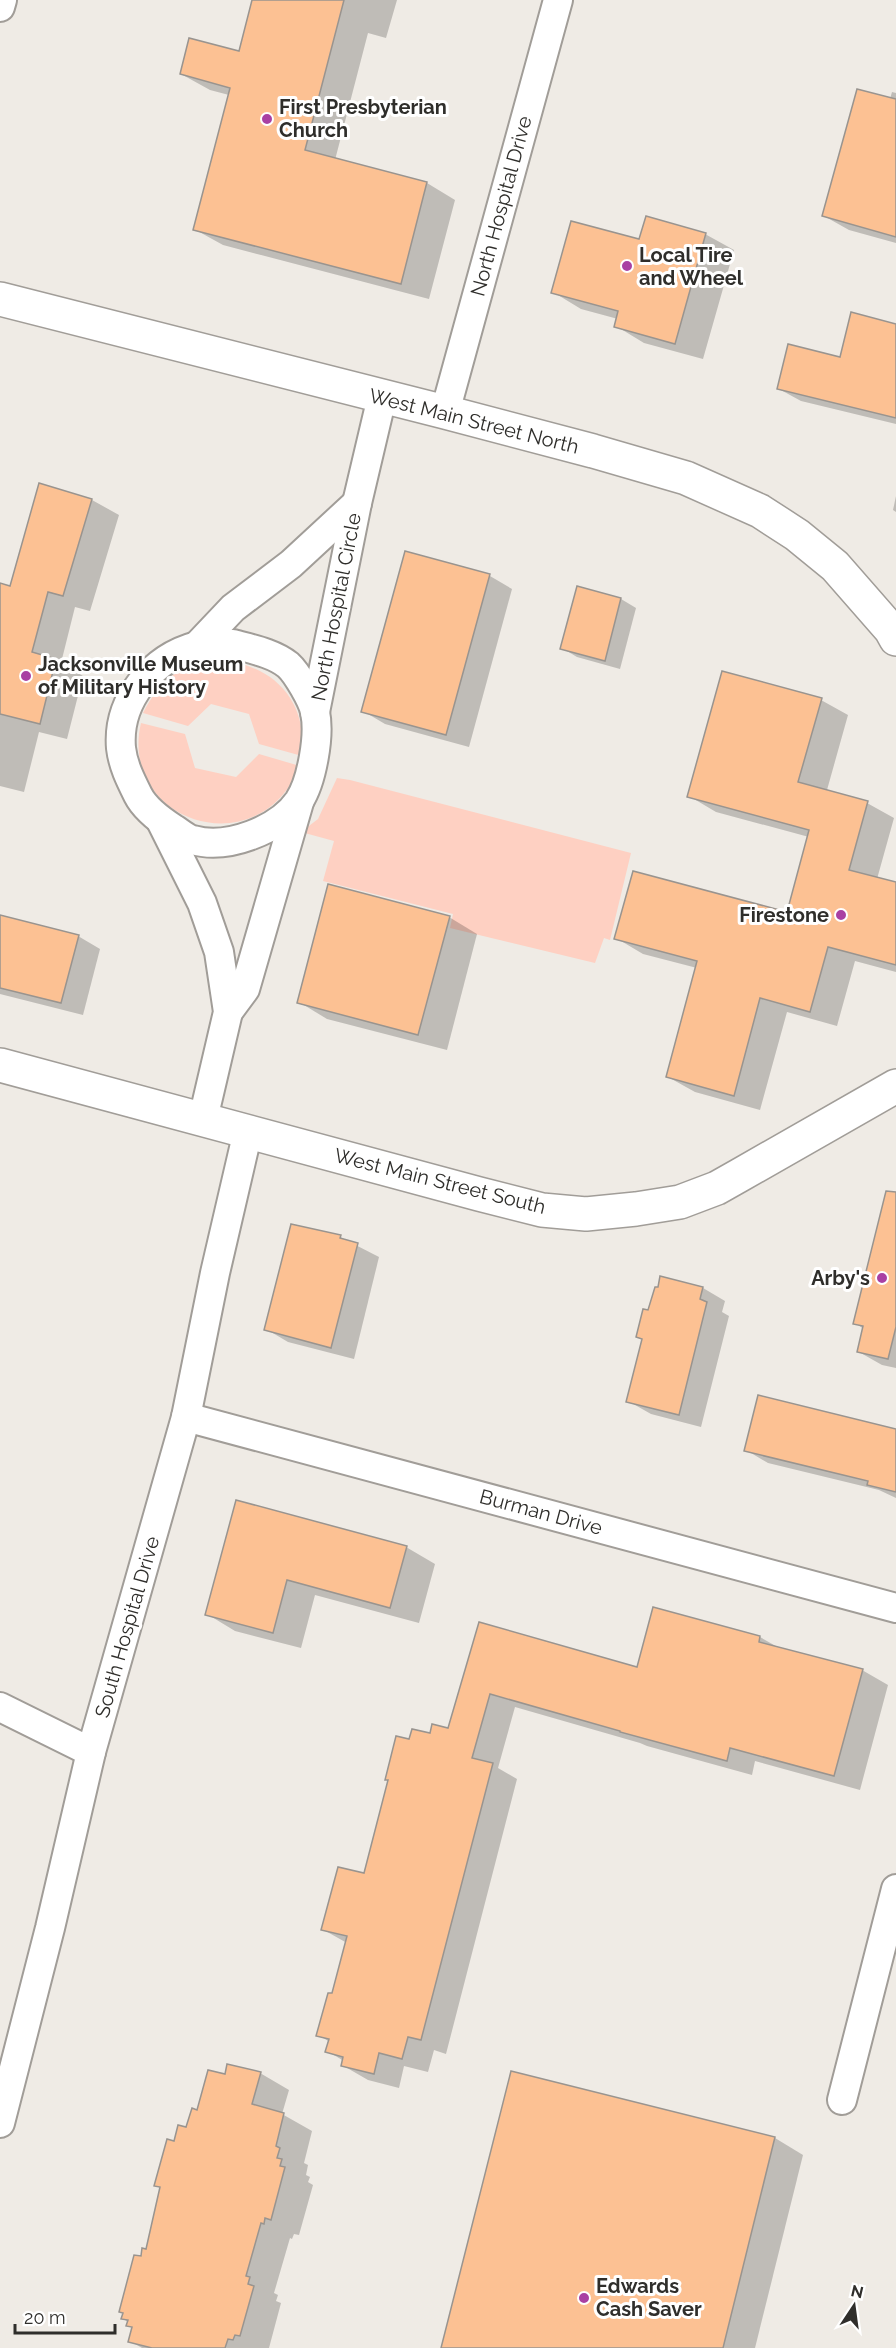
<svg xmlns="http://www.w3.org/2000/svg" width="896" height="2348" viewBox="0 0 896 2348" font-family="Raleway,sans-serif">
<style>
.green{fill:#fed0c2}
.shadow{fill:#0003}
.building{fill:#fcc193;stroke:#99948f;stroke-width:1.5}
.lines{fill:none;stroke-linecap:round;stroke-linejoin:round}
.street-casing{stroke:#a19d98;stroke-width:32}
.primary-casing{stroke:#a19d98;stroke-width:36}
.street{stroke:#fff;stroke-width:28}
.primary{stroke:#fff;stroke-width:33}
.poi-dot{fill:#a940a3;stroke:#fff;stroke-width:2}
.labels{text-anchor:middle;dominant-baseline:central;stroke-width:6;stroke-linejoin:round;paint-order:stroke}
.poi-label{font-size:20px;font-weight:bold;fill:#2f2e2b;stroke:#fff;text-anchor:start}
.street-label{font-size:20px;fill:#2f2e2b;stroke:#fff}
</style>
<rect width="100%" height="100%" fill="#efebe5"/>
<g class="green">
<path d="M218 660C273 664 308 700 302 756L259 744 249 714 211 704 188 726 143 713C161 678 180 665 218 660Z"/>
<path d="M141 723 185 734 195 768 236 777 259 754 300 766C259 868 118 822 141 723Z"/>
<path d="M337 778 350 780 631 853 610 940 604 938 595 963 450 928 453 914 323 881 334 841 301 832 318 819Z"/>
</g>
<g class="shadow">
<path d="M254 0H397L386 38 368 33 335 160 427 183 455 200 429 299 223 245 194 229 229 95 210 90 181 74 240 53Z"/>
<path d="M892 92 896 93V243L849 230 824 216 890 99Z"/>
<path d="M705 234 734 250 703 359 644 343 616 326 618 319 581 309 553 292 640 241Z"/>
<path d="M896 325V424L801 401 779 389 842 359Z"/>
<path d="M40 485 92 500 119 515 90 611 75 607 61 663 83 676 67 739 39 732 24 792 0 786V585L11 587Z"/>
<path d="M896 496V512L893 510Z"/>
<path d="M406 553 490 576 512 589 469 747 385 724 363 711Z"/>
<path d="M621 599 636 608 620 669 577 657 562 648Z"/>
<path d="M821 700 848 715 827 790 867 803 894 818 877 879 896 884V972L855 961 837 1026 787 1012 760 1110 695 1092 668 1077 697 968 643 954 616 938 788 914 809 837 716 812 689 796Z"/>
<path d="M0 917 78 936 100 949 83 1015 0 994Z"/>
<path d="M449 917 477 934 447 1050 327 1019 299 1002Z"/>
<path d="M896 1235V1368L882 1365 859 1352 864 1329 855 1323Z"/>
<path d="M340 1237 379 1257 354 1359 288 1342 266 1329Z"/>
<path d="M703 1288 725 1301 722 1312 729 1316 701 1427 651 1414 628 1401 649 1312Z"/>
<path d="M896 1430V1498L879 1490 768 1463 746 1450Z"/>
<path d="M237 1502 406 1547 435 1564 419 1623 315 1595 301 1648 235 1631 207 1614Z"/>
<path d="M480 1623 638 1668 760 1637 781 1649 862 1670 888 1685 860 1790 755 1761 752 1775 647 1746 640 1743 515 1707 498 1768 517 1779 446 2054 434 2050 428 2072 404 2066 399 2088 368 2080 342 2065 344 2061 327 2051 330 2042 318 2035 333 1995 347 1943 322 1929 365 1874 410 1741 449 1730Z"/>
<path d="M260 2073 289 2090 282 2114 312 2131 304 2163 308 2165 306 2175 310 2177 308 2182 313 2185 299 2235 294 2234 292 2239 290 2238 274 2293 278 2295 276 2301 281 2303 269 2348H142L130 2341 134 2328 123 2318 142 2258 147 2251 162 2188 156 2185 175 2143 226 2076Z"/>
<path d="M512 2073 775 2138 803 2155 755 2348H443Z"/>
</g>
<g class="building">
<path d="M252 0H344L305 150 427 182 401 284 193 230 230 88 180 74 189 38 239 51Z"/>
<path d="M857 89 896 99V237L822 216Z"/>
<path d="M646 216 706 233 675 344 614 327 618 311 551 293 571 221 639 239Z"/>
<path d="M851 312 896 324V418L777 389 788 344 840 357Z"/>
<path d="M39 483 92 499 63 596 48 592 32 652 56 659 40 724 0 714V583L10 586Z"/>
<path d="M405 551 490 574 446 735 361 712Z"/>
<path d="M577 586 621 598 605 661 560 649Z"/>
<path d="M722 671 822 698 798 782 868 801 849 870 896 882V965L828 947 810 1012 760 998 734 1096 666 1077 697 961 614 939 633 871 787 912 809 830 687 797Z"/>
<path d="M328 884 450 916 418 1035 297 1003Z"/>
<path d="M0 915 79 935 61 1003 0 988Z"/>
<path d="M886 1191 896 1192V1327L888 1359 857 1352 863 1326 853 1324Z"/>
<path d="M291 1224 341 1235 340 1238 358 1243 331 1348 264 1330Z"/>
<path d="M660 1276 703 1287 700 1299 707 1302 679 1415 626 1402 642 1339 636 1337 643 1309 648 1310 655 1287H658Z"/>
<path d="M758 1395 896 1429V1492L867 1485 868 1481 744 1451Z"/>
<path d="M236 1500 407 1546 390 1608 287 1580 273 1633 205 1615Z"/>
<path d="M653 1607 760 1636 759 1642 863 1669 834 1776 730 1748 727 1761 620 1732V1731L490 1694 472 1758 493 1763 421 2040 408 2037 402 2059 379 2053 374 2074 341 2066 343 2057 325 2052 329 2039 316 2036 328 1993H332L347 1936 321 1930 338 1867 364 1873 388 1780H385L396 1736 409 1739 412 1729 430 1733 432 1724 448 1728 479 1622 637 1667Z"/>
<path d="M227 2064 261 2072 252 2104 284 2113 276 2146 280 2148 277 2158 282 2159 280 2166 285 2167 271 2220 265 2218 264 2224 261 2223 246 2276 250 2277 248 2284 254 2286 240 2336 235 2335 233 2340 228 2339 225 2348H152L128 2342 132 2327 126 2326 128 2320 121 2319 123 2313 119 2312 134 2255 141 2256 142 2248 146 2249 160 2187 154 2186 167 2139 174 2141 178 2125 186 2127 192 2108 197 2110 208 2070 225 2074Z"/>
<path d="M511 2071 775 2137 723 2348H441Z"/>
</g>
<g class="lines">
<g class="street-casing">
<g id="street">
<path d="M0 7 2 0"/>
<path d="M445 412 558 0"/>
<path d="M233 644C251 649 273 653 288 665 297 673 313 701 315 712 320 735 312 781 299 801 279 830 227 850 193 840 187 839 179 832 174 829 160 820 145 809 138 795 130 779 123 765 121 748 117 701 152 658 197 646 208 643 222 645 233 644Z"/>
<path d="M197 646 233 608 291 564 357 503"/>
<path d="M315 712 357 503 382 397"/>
<path d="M161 821 202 903 219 952 228 1012 203 1119"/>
<path d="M228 1012 245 989 299 802"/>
<path d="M186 1417 896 1608"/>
<path d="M0 1707 91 1752"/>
<path d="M842 2100 896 1889"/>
<path d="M0 2123 50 1928 91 1752 186 1417 215 1273 248 1131"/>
</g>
</g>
<g class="primary-casing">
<g id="primary">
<path d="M0 299 445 412 593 451 686 478 760 511 797 535 835 566 891 630 896 639"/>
<path d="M0 1065 479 1194 542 1210 586 1214 636 1209 680 1202 717 1188 740 1175 896 1086"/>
</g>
</g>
<use href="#street" class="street"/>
<use href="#primary" class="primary"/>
</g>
<g class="poi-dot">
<circle cx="267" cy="119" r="6"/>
<circle cx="627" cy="266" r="6"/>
<circle cx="26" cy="676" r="6"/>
<circle cx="841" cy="915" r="6"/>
<circle cx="882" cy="1278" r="6"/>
<circle cx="584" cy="2298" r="6"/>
</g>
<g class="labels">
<g class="poi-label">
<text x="279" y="107">First Presbyterian<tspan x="279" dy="23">Church</tspan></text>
<text x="639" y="255">Local Tire<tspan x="639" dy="23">and Wheel</tspan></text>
<text x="38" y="664">Jacksonville Museum<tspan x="38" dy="23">of Military History</tspan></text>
<text x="829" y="915" text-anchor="end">Firestone</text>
<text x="870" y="1278" text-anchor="end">Arby's</text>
<text x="596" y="2286">Edwards<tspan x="596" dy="23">Cash Saver</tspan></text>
</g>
<g class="street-label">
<text transform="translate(501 206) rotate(-75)">North Hospital Drive</text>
<text transform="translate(474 421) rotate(14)">West Main Street North</text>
<text transform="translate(336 607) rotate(-79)">North Hospital Circle</text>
<text transform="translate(440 1181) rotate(14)">West Main Street South</text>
<text transform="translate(541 1512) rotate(15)">Burman Drive</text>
<text transform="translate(127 1627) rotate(-74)">South Hospital Drive</text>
</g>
</g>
<g transform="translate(854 2306) rotate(13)" stroke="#ffffff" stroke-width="4.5" paint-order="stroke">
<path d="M0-4.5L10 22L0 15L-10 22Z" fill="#2f2e2b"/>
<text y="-9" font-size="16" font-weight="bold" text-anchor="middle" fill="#2f2e2b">N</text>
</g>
<path d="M15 2324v9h100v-9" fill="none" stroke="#2f2e2b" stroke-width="3"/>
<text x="24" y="2324" font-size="18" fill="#2f2e2b" stroke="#ffffff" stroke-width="4.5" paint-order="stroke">20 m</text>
</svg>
